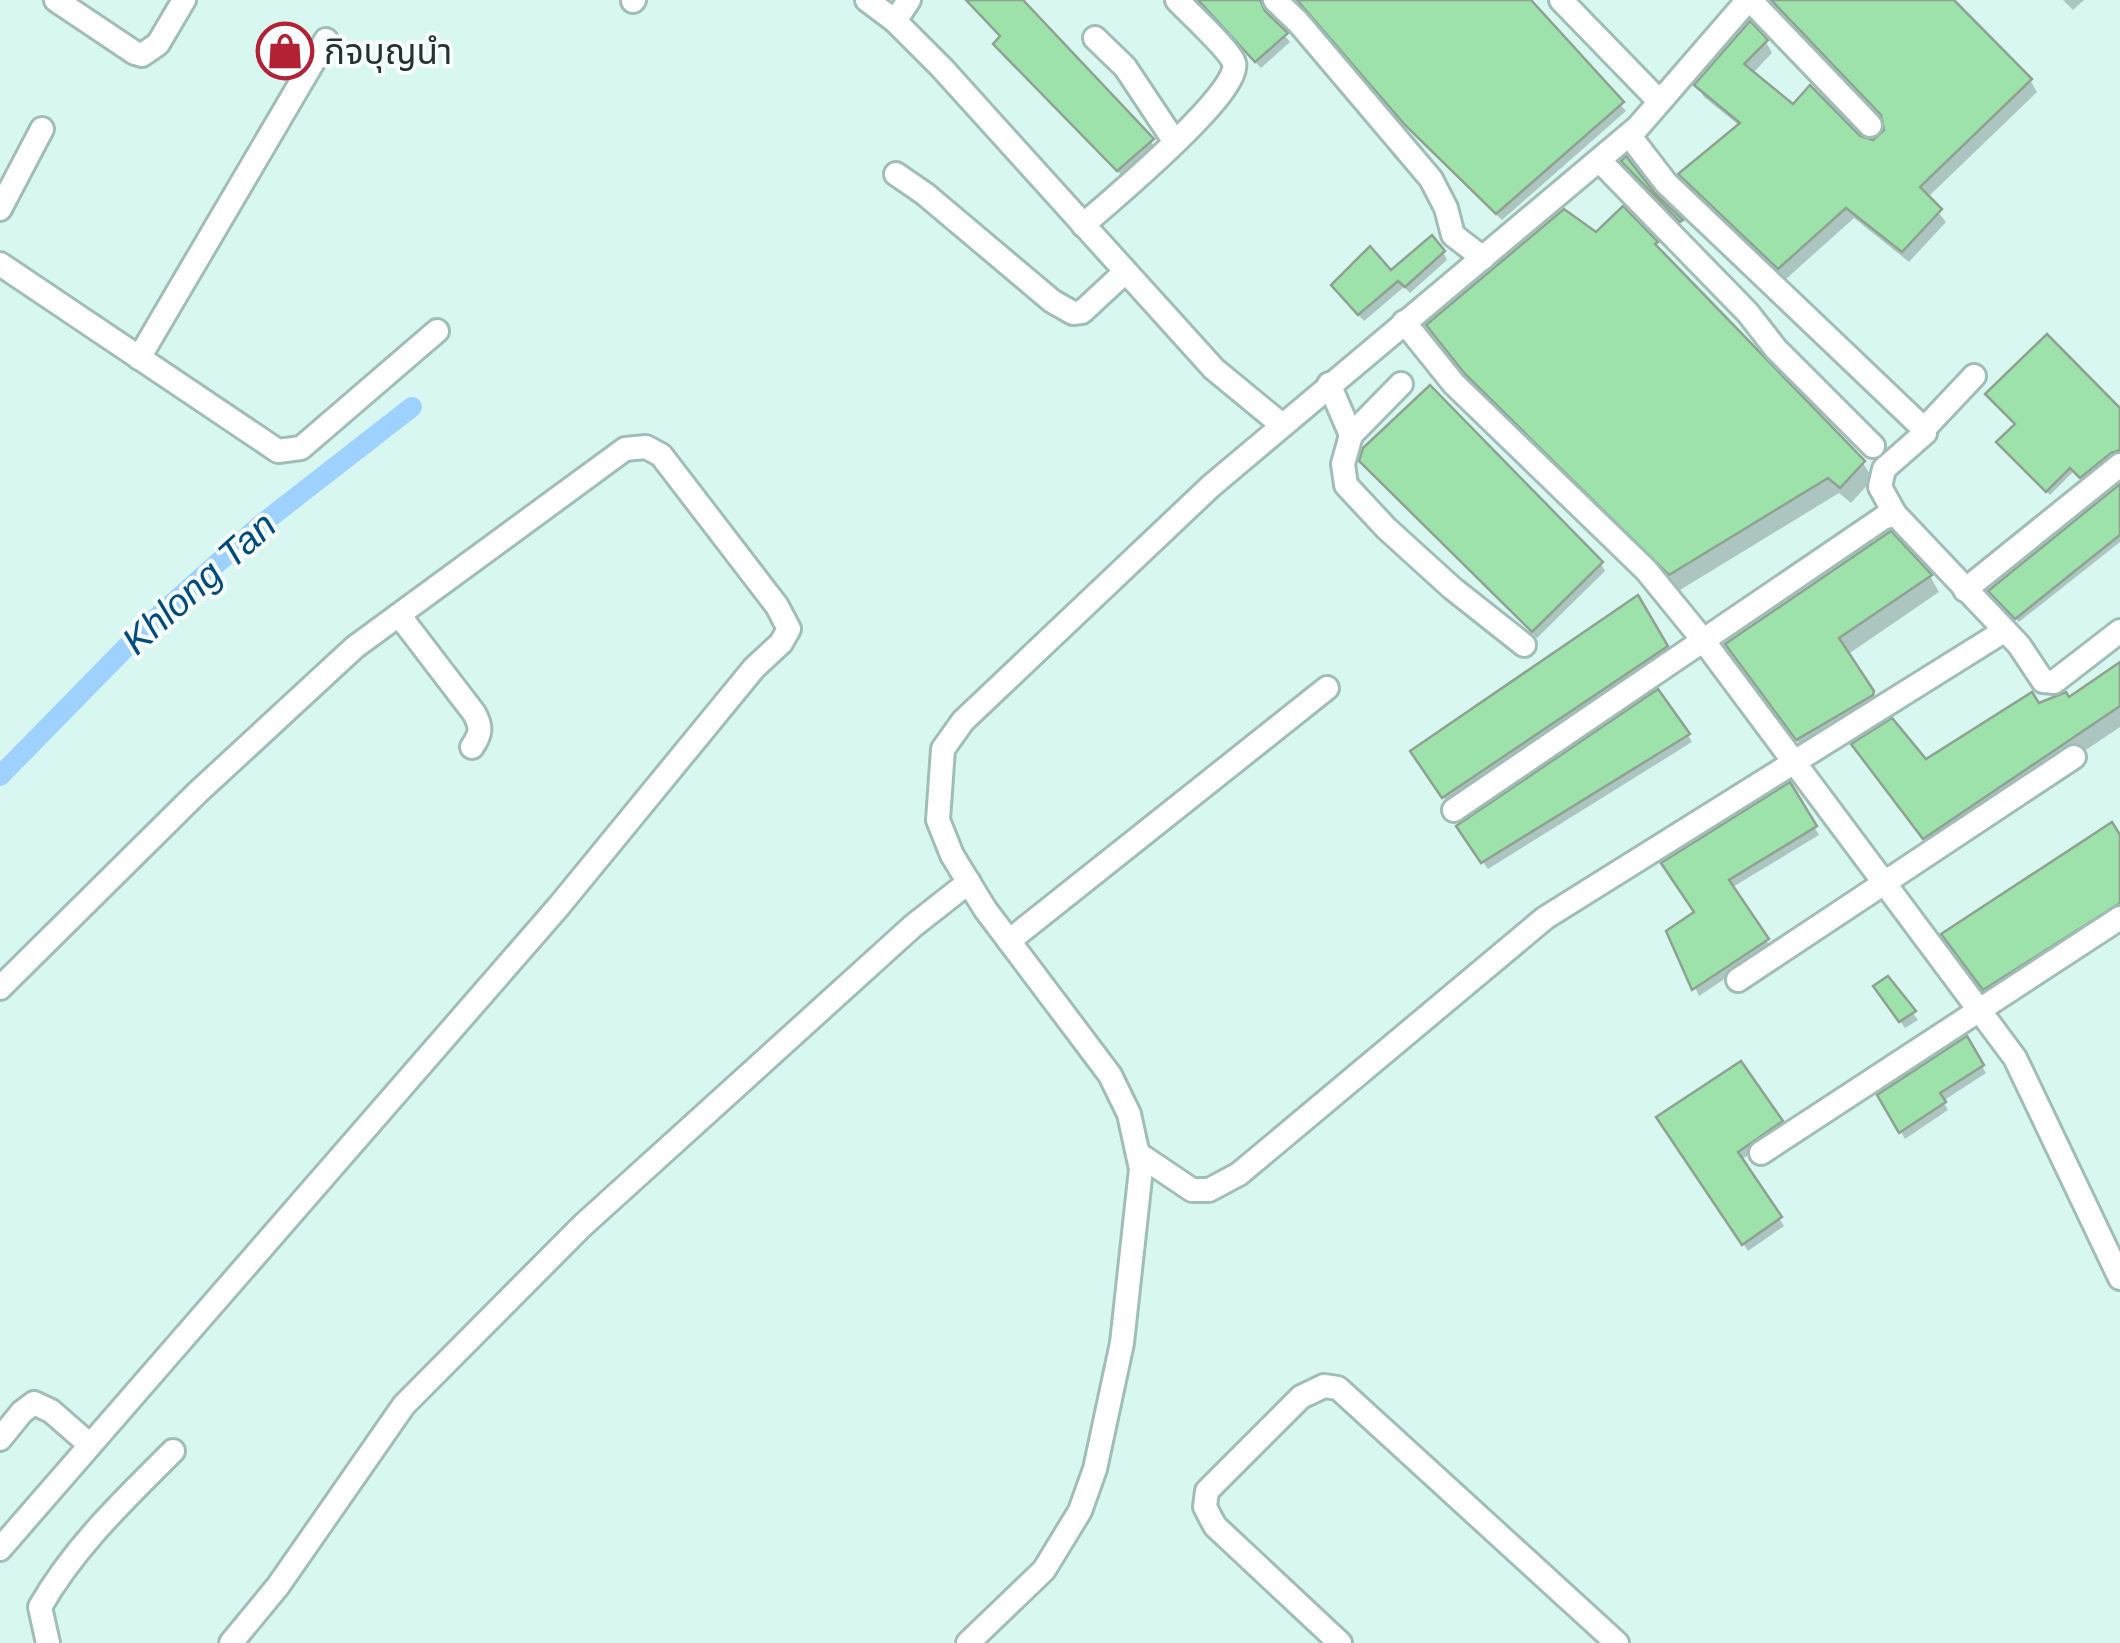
<svg xmlns="http://www.w3.org/2000/svg" width="2120" height="1643" viewBox="0 0 2120 1643" font-family="Helvetica,'Noto Sans Thai',sans-serif">
<style>
.shadow{fill:#0003}
.lines{fill:none;stroke-linecap:round;stroke-linejoin:round}
.canal{stroke:#9fd1ff;stroke-width:20}
.building{fill:#9ce2aa;stroke:#8fa292;stroke-width:2.5}
.minor-casing{stroke:#a0bdb7;stroke-width:28}
.minor{stroke:#fff;stroke-width:22}
.labels{text-anchor:middle;dominant-baseline:central;stroke-width:8;stroke-linejoin:round;paint-order:stroke}
.poi-label{font-size:35px;fill:#263230;stroke:#f8fefd;text-anchor:start}
.water-label{font-size:38px;font-style:italic;fill:#004b7f;stroke:#f8fefd}
</style>
<rect width="100%" height="100%" fill="#d9f7f1"/>
<g class="shadow">
<path d="M972 0H1020L1156 148 1123 177 1001 52 996 45 1002 38Z"/>
<path d="M1198 0H1267L1264 11 1290 42 1261 68Z"/>
<path d="M1294 0H1528L1626 111 1502 220 1412 133 1317 20Z"/>
<path d="M1771 0H1950L2030 80 2037 92 1927 198 1946 222 1909 262 1854 218 1786 279 1688 186 1682 175 1740 126 1704 97 1697 85 1766 42 1772 53 1752 74 1793 107 1859 138 1873 142 1883 137 1887 123Z"/>
<path d="M2063 0H2084L2073 10Z"/>
<path d="M1626 160 1652 194 1686 230 1631 173Z"/>
<path d="M1656 243 1664 257 1863 463 1873 479 1851 503 1839 493 1680 590 1478 391 1429 326Z"/>
<path d="M1443 252 1447 260 1410 293 1404 287 1364 321 1338 293Z"/>
<path d="M2120 411V456L2085 481 2074 471 2050 495 2002 447Z"/>
<path d="M1362 461 1601 564 1605 571 1537 638Z"/>
<path d="M2120 487V542L2019 622 1994 596Z"/>
<path d="M1930 576 1939 592 1847 655 1882 710 1807 755 1728 645Z"/>
<path d="M1637 598 1670 655 1448 804 1414 752Z"/>
<path d="M2120 665V727L1933 853 1863 760 1926 762 2039 706 2069 700Z"/>
<path d="M1688 735 1692 742 1488 869 1463 834Z"/>
<path d="M1790 786 1819 835 1731 888 1771 948 1699 996 1669 932 1697 913Z"/>
<path d="M2120 840V912L1989 996 1949 942Z"/>
<path d="M1888 979 1918 1020 1905 1028 1880 994Z"/>
<path d="M1966 1039 1986 1073 1943 1101 1948 1110 1905 1139 1881 1096Z"/>
<path d="M1660 1117 1780 1122 1785 1130 1741 1160 1784 1226 1748 1251Z"/>
</g>
<g class="lines">
<path class="canal" d="M0 776 146 627 259 526 412 407"/>
</g>
<g class="building">
<path d="M966 0H1023L1154 139 1117 171 993 44 1000 36Z"/>
<path d="M1198 0H1260L1265 11 1288 33 1255 62Z"/>
<path d="M1297 0H1531L1624 102 1496 214 1405 125Z"/>
<path d="M1771 0H1954L2032 79 1920 187 1942 209 1902 252 1846 208 1778 269 1678 174 1740 123 1694 85 1750 21 1768 40 1744 64 1793 104 1810 85 1860 136 1873 140 1884 130 1881 115Z"/>
<path d="M1626 156 1654 192 1683 220 1680 222 1621 161Z"/>
<path d="M1623 206 1658 242 1655 244 1865 461 1840 488 1828 478 1669 575 1465 374 1426 325 1564 209 1596 232Z"/>
<path d="M1432 235 1445 251 1405 287 1398 281 1358 315 1331 285 1370 246 1391 270Z"/>
<path d="M2047 334 2120 408V450L2111 453 2080 478 2070 468 2046 492 1996 442 2015 424 1985 394Z"/>
<path d="M1430 385 1603 562 1532 632 1359 461 1363 448Z"/>
<path d="M2120 484V535L2015 619 1988 591Z"/>
<path d="M1891 531 1932 575 1839 638 1874 691 1873 695 1796 740 1725 644Z"/>
<path d="M1638 595 1668 646 1442 798 1410 751Z"/>
<path d="M2120 662V706L1923 839 1851 744 1892 718 1926 759 2032 692 2039 703 2066 692 2069 697Z"/>
<path d="M1658 689 1690 734 1481 863 1456 826Z"/>
<path d="M1790 782 1817 826 1729 880 1769 939 1692 990 1666 931 1694 912 1661 863Z"/>
<path d="M2112 822 2120 835V903L1983 990 1941 934Z"/>
<path d="M1888 976 1916 1011 1899 1022 1873 986Z"/>
<path d="M1967 1036 1984 1065 1940 1093 1946 1102 1899 1133 1877 1095Z"/>
<path d="M1741 1061 1783 1121 1738 1152 1782 1217 1742 1245 1656 1117Z"/>
</g>
<g class="lines">
<g class="minor-casing">
<g id="minor">
<path d="M56 0 135 53 142 55 158 44 184 0"/>
<path d="M867 0 895 21 942 68 1214 369 1282 425"/>
<path d="M1275 0 1298 22 1431 179 1446 208 1453 235 1483 258"/>
<path d="M1561 0 1659 101"/>
<path d="M1750 0 1870 125"/>
<path d="M633 1 634 0"/>
<path d="M895 21 909 0"/>
<path d="M1095 38 1125 67 1175 142"/>
<path d="M1629 135 1666 183 1924 429 1925 433 1884 469 1880 487 1895 514"/>
<path d="M1600 161 1748 313 1776 349 1873 446"/>
<path d="M896 174 925 194 1052 301 1073 313 1082 312 1124 273"/>
<path d="M0 209 42 129"/>
<path d="M1083 225C1107 204 1243 91 1234 63 1230 50 1188 12 1177 0"/>
<path d="M0 264 278 451 301 448 437 331"/>
<path d="M1404 322 1454 384 1646 570 1703 640 2015 1058 2120 1278"/>
<path d="M139 358 326 40"/>
<path d="M1329 384 1351 435 1343 464 1346 485 1386 528 1452 588 1524 645"/>
<path d="M1924 429 1974 376"/>
<path d="M1351 435 1401 384"/>
<path d="M1965 590 2120 465"/>
<path d="M399 615 474 713C482 727 481 734 472 747"/>
<path d="M1454 810 1883 518 1895 514 2019 645 2043 681 2054 682 2120 631"/>
<path d="M1009 941 1327 688"/>
<path d="M1738 980 2074 757"/>
<path d="M0 988 197 793 355 647 625 449 646 447 661 455 777 606 789 629 781 643 754 668 559 906 0 1549"/>
<path d="M1761 1153 2120 918"/>
<path d="M1140 1155 1192 1190H1209L1239 1174 1545 918 2004 631"/>
<path d="M0 1439 22 1412 34 1403 51 1411 90 1445"/>
<path d="M48 1643 40 1607C74 1547 125 1499 173 1451"/>
<path d="M231 1643 278 1586 404 1405 582 1226 913 926 969 882"/>
<path d="M968 1643 1044 1570 1080 1511 1095 1469 1122 1343 1141 1169 1129 1114 1110 1075 985 909 952 855 938 820 943 749 963 721 1211 486 1638 127 1748 0"/>
<path d="M1340 1643 1215 1526 1205 1507 1207 1491 1301 1397 1324 1386 1338 1388 1617 1643"/>
</g>
</g>
<use href="#minor" class="minor"/>
</g>
<defs>
<g id="shop-ring" transform="scale(2.875)"><circle r="9.5" fill="#f8fefd" stroke="#b32135" stroke-width="1.5"/><path d="M-5-2.5h2.3a2.7 3.5 0 0 1 5.4 0H5L5.5 6h-11ZM-1.5-2.5h3a1.5 2.3 0 0 0-3 0Z" fill="#b32135"/></g>
</defs>
<g fill-rule="evenodd">
<use href="#shop-ring" x="285" y="51"/>
</g>
<g class="labels">
<g class="poi-label">
<text x="324" y="51">กิจบุญนำ</text>
</g>
<g class="water-label">
<text transform="translate(199 583) rotate(-42)">Khlong Tan</text>
</g>
</g>
</svg>
